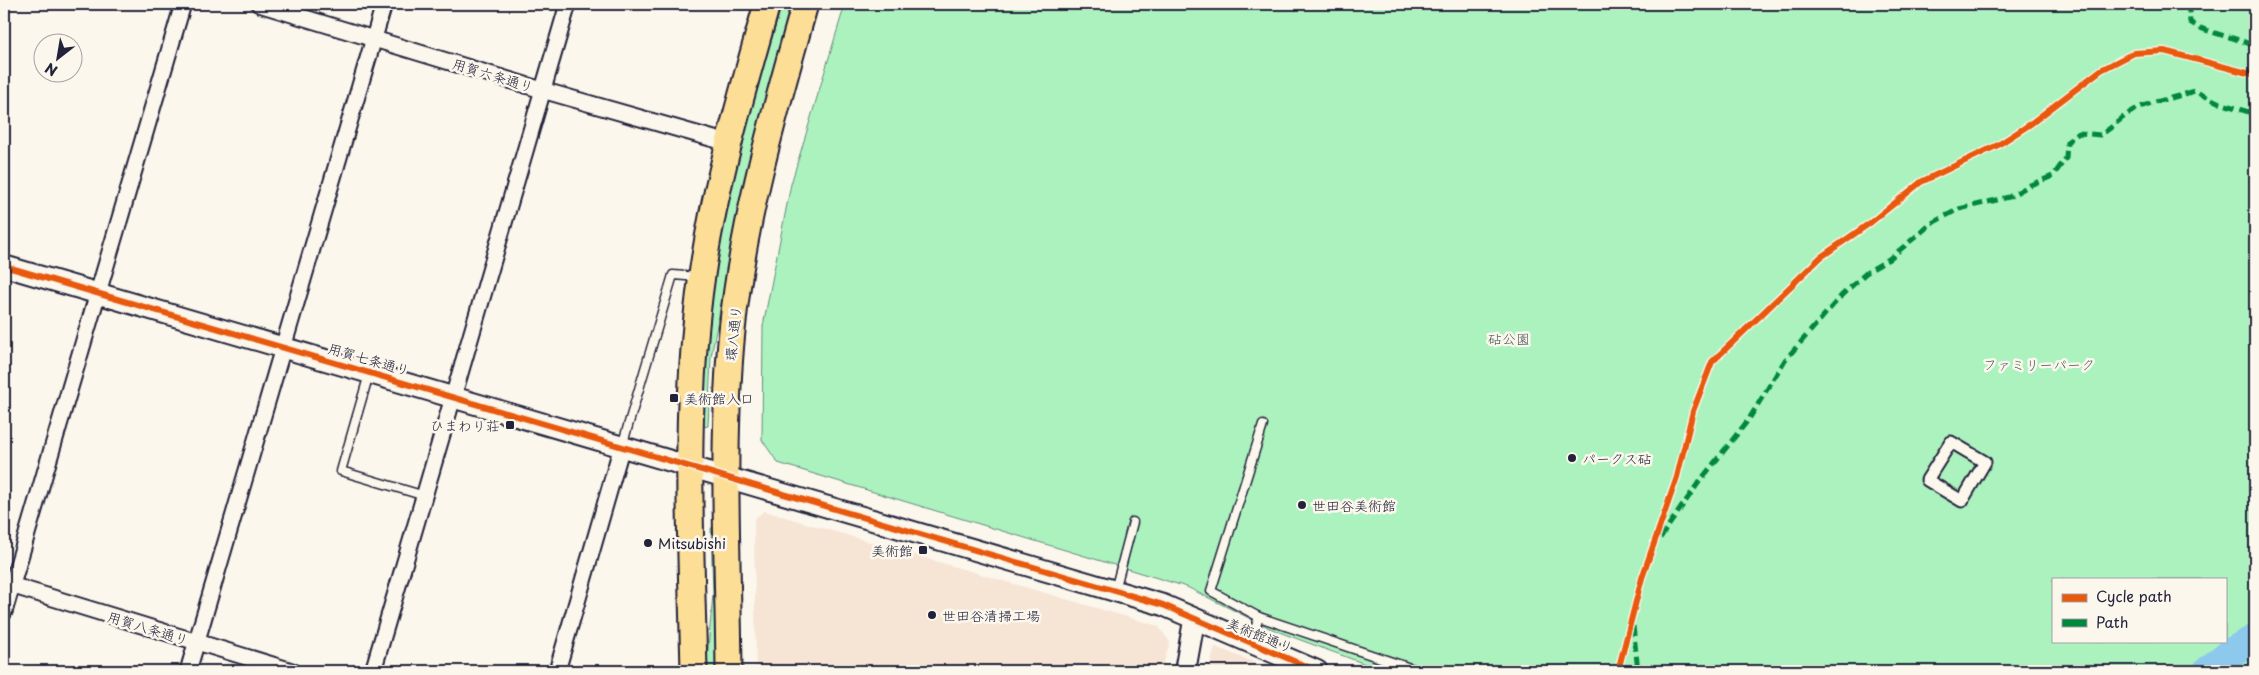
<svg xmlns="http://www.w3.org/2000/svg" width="2259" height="675" viewBox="0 0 2259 675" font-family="'Playpen Sans','Klee One',sans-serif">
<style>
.built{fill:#f6e4d4}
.green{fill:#abf2be;stroke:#668a7c;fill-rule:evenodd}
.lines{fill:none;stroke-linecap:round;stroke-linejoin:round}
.river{stroke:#8dc8ed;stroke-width:30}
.service-casing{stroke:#22223b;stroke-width:11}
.pedestrian-casing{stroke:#22223b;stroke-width:15}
.minor-casing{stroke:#22223b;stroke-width:19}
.tertiary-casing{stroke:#22223b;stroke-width:24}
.primary-casing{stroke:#22223b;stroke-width:29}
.service{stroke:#fbf7ec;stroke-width:8}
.pedestrian{stroke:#fbf7ec;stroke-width:11}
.minor{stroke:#fbf7ec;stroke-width:15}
.tertiary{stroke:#fbf7ec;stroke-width:20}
.primary{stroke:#fcde96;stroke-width:25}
.quiet{stroke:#00873e;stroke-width:5;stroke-dasharray:10 5;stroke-linecap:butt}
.cycleway-casing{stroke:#fbf7ec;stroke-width:9}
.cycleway{stroke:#e8590c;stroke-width:6}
.poi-dot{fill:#22223b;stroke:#fbf7ec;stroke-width:2}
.labels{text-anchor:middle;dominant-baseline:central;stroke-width:5;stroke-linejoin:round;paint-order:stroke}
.street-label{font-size:14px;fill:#22223b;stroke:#fbf7ec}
.park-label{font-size:14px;fill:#44565c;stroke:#fbf7ec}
.poi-label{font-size:14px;fill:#22223b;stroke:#fbf7ec;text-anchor:start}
</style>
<rect width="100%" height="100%" fill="#fbf7ec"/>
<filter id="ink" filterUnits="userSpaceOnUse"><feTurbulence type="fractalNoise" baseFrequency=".02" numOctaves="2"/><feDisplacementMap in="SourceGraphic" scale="10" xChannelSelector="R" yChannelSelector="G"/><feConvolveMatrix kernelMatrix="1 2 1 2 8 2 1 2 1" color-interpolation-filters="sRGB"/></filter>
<g filter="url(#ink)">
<g class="built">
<path d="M764 511 1158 626 1170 642 1161 671H756L754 519Z"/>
<path d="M1215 647 1277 671H1208Z"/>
</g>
<g class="green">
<path d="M782 4H795L754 143 742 194 711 357 708 426 703 427C705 368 710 308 719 250 733 166 758 85 782 4Z"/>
<path d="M845 4H2255V671H1384L1271 629 1187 587 778 463 762 440 763 326 791 184ZM2053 579H2225V641H2053Z"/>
<path d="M711 528H715L717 671H706L713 594Z"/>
</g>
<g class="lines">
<path class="river" d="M2208 671 2230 653 2255 639"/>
<g class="service-casing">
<g id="service">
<path d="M369 374 341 471 425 496"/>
<path d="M1263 425 1211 591 1259 617 1419 671"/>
<path d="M622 446 673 275 699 277"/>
<path d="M1115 590 1133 522"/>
<path d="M1251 641 1259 617"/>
</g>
</g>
<g class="pedestrian-casing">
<path id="pedestrian" d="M1951 442 1985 462 1962 501 1927 480Z"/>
</g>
<g class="minor-casing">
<g id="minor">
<path d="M259 4 542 90 728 143"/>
<path d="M4 583 292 671"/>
<path d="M4 612 183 4"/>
<path d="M188 671 384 4"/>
<path d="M373 671 568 4"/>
<path d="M557 671 622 446"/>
</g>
</g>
<g class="tertiary-casing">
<g id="tertiary">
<path d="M4 266 1163 605 1317 671"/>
<path d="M1185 671 1194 621"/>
</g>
</g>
<g class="primary-casing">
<g id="primary">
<path d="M694 671C691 540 683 406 702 275 715 183 742 94 767 4"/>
<path d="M729 671C728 558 721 444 732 331 743 219 775 112 805 4"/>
</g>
</g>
<use href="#service" class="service"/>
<use href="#pedestrian" class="pedestrian"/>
<use href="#minor" class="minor"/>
<use href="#tertiary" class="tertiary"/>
<use href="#primary" class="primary"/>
<g class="quiet">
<path d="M2186 4 2189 11 2190 22C2204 33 2236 37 2255 46"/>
<path d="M1660 538 1699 482 1749 419 1785 360 1842 295 1866 273 1889 259 1932 223 1959 209 2009 197 2030 185 2053 176 2066 158 2067 142 2079 133 2100 135C2114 127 2123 115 2138 108 2156 100 2176 98 2194 91L2220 103 2255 114"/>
<path d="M1633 626 1638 671"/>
</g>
<g class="cycleway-casing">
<g id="cycleway">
<path d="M4 266 1163 605 1317 671"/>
<path d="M1618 671 1642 578 1677 477 1693 411 1712 362 1821 257 1870 223 1921 182 1998 145 2029 125 2101 70 2134 53 2164 51 2255 75"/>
</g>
</g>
<use href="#cycleway" class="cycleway"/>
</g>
</g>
<g class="poi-dot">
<rect x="669" y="393" width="10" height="10" rx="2.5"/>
<rect x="505" y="420" width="10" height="10" rx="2.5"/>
<circle cx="1572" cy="458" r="5"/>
<circle cx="1302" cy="505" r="5"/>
<circle cx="648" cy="543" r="5"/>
<rect x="918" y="545" width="10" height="10" rx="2.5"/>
<circle cx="932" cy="615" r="5"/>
</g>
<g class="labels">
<g class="street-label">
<text transform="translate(493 75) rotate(17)">用賀六条通り</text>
<text transform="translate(733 333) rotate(-84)">環八通り</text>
<text transform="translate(369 359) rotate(16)">用賀七条通り</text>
<text transform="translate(148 628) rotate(17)">用賀八条通り</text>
<text transform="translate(1260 635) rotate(22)">美術館通り</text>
</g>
<g class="park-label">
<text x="1509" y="338">砧公園</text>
<text x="2039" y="364">ファミリーパーク</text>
</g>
<g class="poi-label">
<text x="684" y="398">美術館入口</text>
<text x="500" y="425" text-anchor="end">ひまわり荘</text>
<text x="1582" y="458">パークス砧</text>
<text x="1312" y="505">世田谷美術館</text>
<text x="658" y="543">Mitsubishi</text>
<text x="913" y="550" text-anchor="end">美術館</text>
<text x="942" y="615">世田谷清掃工場</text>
</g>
</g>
<rect width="2259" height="675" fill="none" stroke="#fbf7ec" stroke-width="20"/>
<rect x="10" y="10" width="2239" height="655" fill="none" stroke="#22223b" stroke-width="2" filter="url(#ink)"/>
<rect x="2052" y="578" width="175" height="65" fill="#fbf7ec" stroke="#a4a2a5"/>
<rect x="2062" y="594" width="25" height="8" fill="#e8590c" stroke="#a4a2a5"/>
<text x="2096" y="602" font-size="15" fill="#22223b">Cycle path</text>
<rect x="2062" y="619" width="25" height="8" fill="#00873e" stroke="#a4a2a5"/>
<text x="2096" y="628" font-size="15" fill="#22223b">Path</text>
<g transform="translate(58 58) rotate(211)"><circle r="24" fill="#fbf7ec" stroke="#a4a2a5"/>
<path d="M0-4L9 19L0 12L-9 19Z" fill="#22223b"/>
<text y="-8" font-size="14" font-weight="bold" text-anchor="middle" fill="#22223b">N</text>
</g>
</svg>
